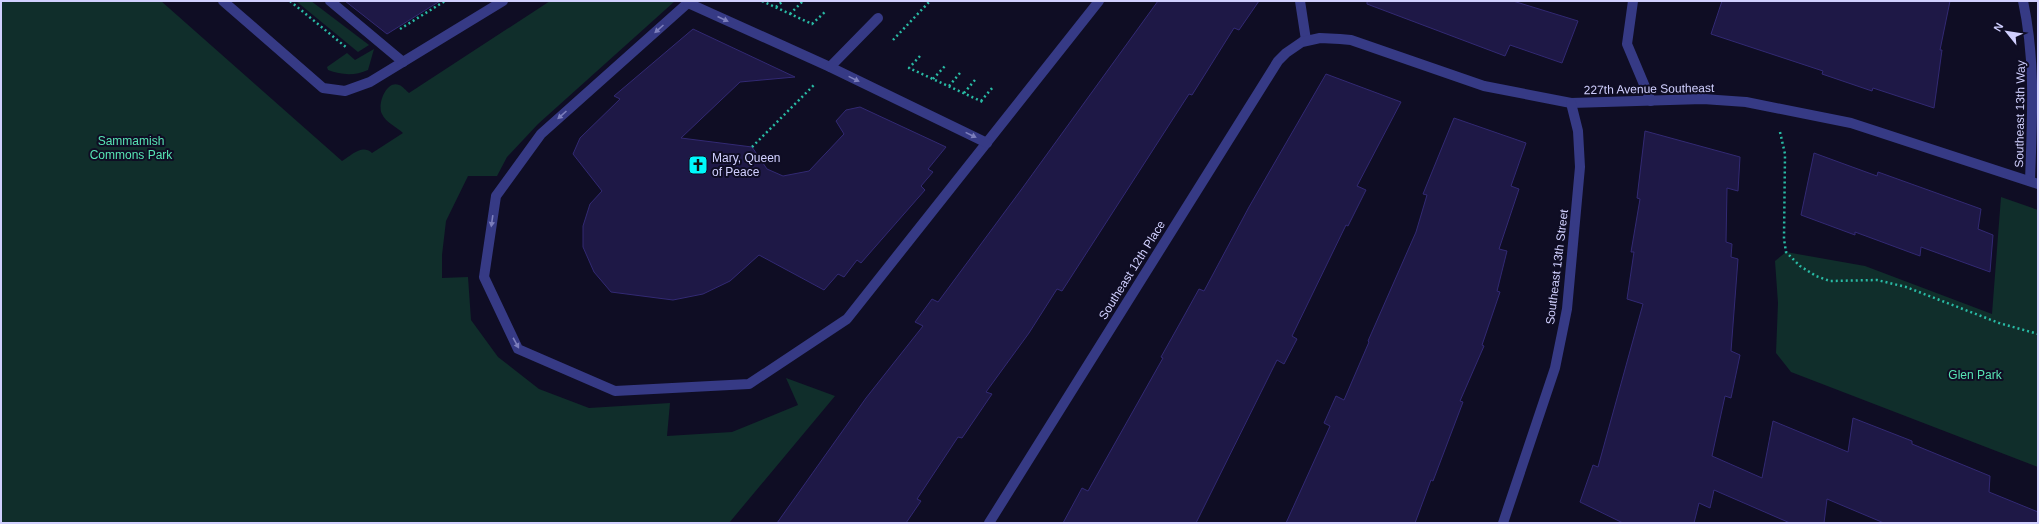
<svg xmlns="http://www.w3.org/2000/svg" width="2039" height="524" viewBox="0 0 2039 524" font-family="Arial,sans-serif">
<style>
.green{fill:#102e2b}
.building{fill:#1e1846;stroke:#322973}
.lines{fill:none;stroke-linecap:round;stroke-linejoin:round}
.path{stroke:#29baa4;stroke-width:2.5;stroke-dasharray:2 3;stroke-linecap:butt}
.service{stroke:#363a85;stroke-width:10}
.minor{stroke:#363a85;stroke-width:10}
.oneway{fill:#7c7ebc}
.labels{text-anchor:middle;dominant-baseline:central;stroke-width:4;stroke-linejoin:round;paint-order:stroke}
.street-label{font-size:12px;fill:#d1d0ff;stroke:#0f0d24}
.park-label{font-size:12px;fill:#57e4b4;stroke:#0f0d24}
.poi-label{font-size:12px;fill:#d1d0ff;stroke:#0f0d24;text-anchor:start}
</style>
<rect width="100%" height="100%" fill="#0f0d24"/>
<g class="green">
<path d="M1 1H161L342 161C352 155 362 144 372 153L403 133C397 127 385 122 382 114 377 105 386 80 399 85 403 86 406 91 409 93L550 1H675L538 124 507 157 497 176H468L446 221 442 255V278L468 277 471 320 498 357 539 389 589 408 670 403 667 436 732 432 798 405 786 378 835 396 729 523H1Z"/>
<path d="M296 1H311L369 45 358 52Z"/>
<path d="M374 49 368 70C355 76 341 75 328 70L327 67 347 53 355 60Z"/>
<path d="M2001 197 2038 210V467L1791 372 1776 353 1778 303 1775 261 1786 252 1865 266 1992 314Z"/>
</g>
<g class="building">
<path d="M345 1H440L387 34Z"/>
<path d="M1158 1H1259L1239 30 1234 28 1192 95 1189 94 1062 291 1057 289 1029 333 986 392 992 394 962 438 958 437 917 499 921 501 906 523H777L866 398 923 326 915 322 932 299 938 302 1021 190Z"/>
<path d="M1367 1H1513L1578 21 1562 63 1510 45 1505 56 1367 4Z"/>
<path d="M1722 1H1950L1940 50H1942L1934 108 1873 88 1872 91 1822 74 1823 71 1711 34Z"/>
<path d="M693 29 795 77 740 82 681 138 752 147 767 169 783 176 809 171 844 134 836 121 846 110 860 107 946 147 928 169 933 172 921 186 925 190 861 263 857 260 844 277 838 274 824 290 759 255 730 281 703 294 673 300 611 292 594 272 583 247V226L590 204 602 191 573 154 580 138 620 99 614 96Z"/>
<path d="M1326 74 1401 102 1357 186 1366 190 1348 226 1346 225 1292 336 1297 339 1284 364 1277 360 1196 523H1063L1082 488 1088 491 1163 358 1161 357 1184 316 1199 289 1204 291 1249 207Z"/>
<path d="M1454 118 1526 143 1511 186 1519 189 1499 249 1507 251 1497 291 1500 292 1482 345 1484 346 1460 401 1463 402 1433 481 1431 480 1415 523H1286L1330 426 1324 423 1336 396 1344 400 1369 342 1368 341 1416 232 1427 195 1423 194Z"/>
<path d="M1645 131 1740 157 1738 191 1727 188 1726 242 1732 244 1731 257 1738 259 1731 351 1740 355 1731 398 1725 396 1712 456 1762 478 1773 421 1848 452 1853 418 1912 441V444L1990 476 1989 492 2038 512V523H1884L1827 499 1824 523H1790L1714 490 1710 508 1699 503 1694 523H1623L1580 502 1593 465 1598 467 1643 304 1627 299 1634 252H1631L1640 199 1637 198Z"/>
<path d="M1814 153 1877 176 1878 172 1981 209 1978 229 1993 235 1990 272 1921 247 1920 256 1855 232V235L1801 215Z"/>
</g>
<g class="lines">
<g class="path">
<path d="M290 1 347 48"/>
<path d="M762 1 812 24 826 11"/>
<path d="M776 7 783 1"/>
<path d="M790 14 803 1"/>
<path d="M400 29 445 1"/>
<path d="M893 40 930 1"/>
<path d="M920 56 909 68 985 103"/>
<path d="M933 79 945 66"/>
<path d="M949 86 960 73"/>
<path d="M964 93 975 80"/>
<path d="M981 101 993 87"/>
<path d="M1780 132 1785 154 1784 239 1786 252 1800 266 1816 276 1830 281 1877 280 1906 287 1999 323 2038 334"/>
<path d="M752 147 814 85"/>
</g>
<g class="service">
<path d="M223 1 323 88 345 91 370 82 503 1"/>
<path d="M330 1 403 62"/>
<path d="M690 1 541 134 496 196 484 277 518 349 615 391 749 384 847 319 1099 1"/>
<path d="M1300 1 1306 40"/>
<path d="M688 3 830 67 987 143"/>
<path d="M830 67 878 18"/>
</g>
<g class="minor">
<path d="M1633 1 1627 44 1651 101"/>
<path d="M2023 1C2036 61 2032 120 2030 181"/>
<path d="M989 523 1278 61 1286 53 1302 42 1320 38 1340 39 1351 40 1484 86 1571 103 1703 99 1746 102 1851 123 2038 184"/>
<path d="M1503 523 1555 368 1567 309 1580 167 1578 131 1571 103"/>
</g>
</g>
<defs><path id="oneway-solid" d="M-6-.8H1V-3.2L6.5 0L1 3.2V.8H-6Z"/></defs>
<g class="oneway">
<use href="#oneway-solid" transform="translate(723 19) rotate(24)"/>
<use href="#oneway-solid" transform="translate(659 29) rotate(138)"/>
<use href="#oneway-solid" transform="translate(854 79) rotate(26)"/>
<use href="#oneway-solid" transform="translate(562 115) rotate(138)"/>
<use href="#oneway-solid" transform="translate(971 135) rotate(26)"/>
<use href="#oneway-solid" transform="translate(492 221) rotate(98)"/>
<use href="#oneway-solid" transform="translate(516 343) rotate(61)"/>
</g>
<defs>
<g id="church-square" transform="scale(1)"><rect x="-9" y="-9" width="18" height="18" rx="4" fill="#00f8fb" stroke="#0f0d24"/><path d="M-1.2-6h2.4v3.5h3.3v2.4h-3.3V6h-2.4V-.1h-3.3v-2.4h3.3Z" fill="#111"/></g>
</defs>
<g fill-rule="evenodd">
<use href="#church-square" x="698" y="165"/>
</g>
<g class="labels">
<g class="street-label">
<text transform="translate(1649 89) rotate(-1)">227th Avenue Southeast</text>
<text transform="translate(2020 114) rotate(-89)">Southeast 13th Way</text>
<text transform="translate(1557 267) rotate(-83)">Southeast 13th Street</text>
<text transform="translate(1132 270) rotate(-58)">Southeast 12th Place</text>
</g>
<g class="park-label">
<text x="131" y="141">Sammamish<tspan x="131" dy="14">Commons Park</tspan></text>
<text x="1975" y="375">Glen Park</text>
</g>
<g class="poi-label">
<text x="712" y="158">Mary, Queen<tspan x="712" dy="14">of Peace</tspan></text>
</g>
</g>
<rect width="2039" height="524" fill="none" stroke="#d1d0ff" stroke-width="4"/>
<g transform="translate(2007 32) rotate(300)" stroke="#0f0d24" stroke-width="3" paint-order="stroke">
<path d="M0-3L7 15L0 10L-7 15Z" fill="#d1d0ff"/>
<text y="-6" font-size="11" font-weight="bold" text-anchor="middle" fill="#d1d0ff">N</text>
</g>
</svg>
